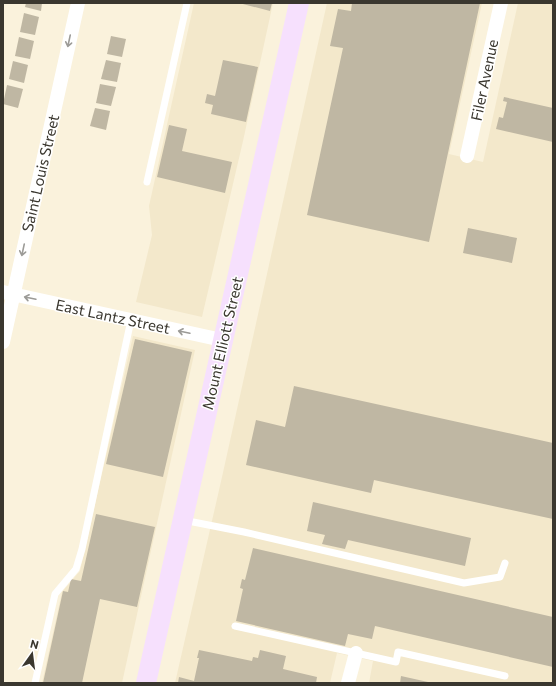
<svg xmlns="http://www.w3.org/2000/svg" width="556" height="686" viewBox="0 0 556 686" font-family="Commissioner,sans-serif">
<style>
.built{fill:#f3e8cb}
.building{fill:#bfb7a3}
.lines{fill:none;stroke-linecap:round;stroke-linejoin:round}
.lane{stroke:#fff;stroke-width:7}
.street{stroke:#fff;stroke-width:14}
.secondary{stroke:#f6e0fd;stroke-width:20}
.oneway{stroke:#9c9b97}
.labels{text-anchor:middle;dominant-baseline:central;stroke-width:3;stroke-linejoin:round;paint-order:stroke}
.street-label{font-size:15px;fill:#3a372f;stroke:#fff}
</style>
<rect width="100%" height="100%" fill="#faf2dc"/>
<g class="built">
<path d="M194 3H273L243 141 202 317 136 302 152 235 149 206Z"/>
<path d="M327 3H482L449 154 483 162 518 3H553V683H369L373 661 337 653 330 683H175L222 477Z"/>
<path d="M133 336 195 350 122 683H42L62 592 80 571Z"/>
</g>
<g class="building">
<path d="M26 3H42L41 11 25 7Z"/>
<path d="M239 3H272L270 11Z"/>
<path d="M352 3H480L429 242 307 215 343 48 330 46 338 9 351 11Z"/>
<path d="M24 13 39 17 35 35 20 32Z"/>
<path d="M111 36 126 39 122 57 107 54Z"/>
<path d="M19 37 34 41 30 59 15 56Z"/>
<path d="M106 60 121 63 117 82 101 79Z"/>
<path d="M223 60 258 67 246 122 211 114 213 105 205 103 207 94 215 96Z"/>
<path d="M13 61 28 65 24 83 9 79Z"/>
<path d="M100 84 116 87 111 106 96 103Z"/>
<path d="M7 85 23 89 18 108 3 104Z"/>
<path d="M504 97 553 108V142L496 129 499 117 503 118 507 102 503 101Z"/>
<path d="M95 108 110 111 106 130 90 126Z"/>
<path d="M169 125 187 129 182 151 232 162 225 193 157 177Z"/>
<path d="M468 228 517 238 512 263 463 253Z"/>
<path d="M135 339 192 352 163 477 106 464Z"/>
<path d="M294 386 553 443V519L374 480 371 493 246 465 256 420 285 427Z"/>
<path d="M313 502 471 538 465 566 348 540 345 549 322 544 325 535 307 531Z"/>
<path d="M96 514 155 527 137 607 100 599 82 683H43L63 591 68 592 71 579 81 581Z"/>
<path d="M253 548 553 617V667L375 626 372 639 348 634 345 646 236 621 243 589 240 588 242 579 245 580Z"/>
<path d="M199 650 252 661 253 657 258 658 260 650 286 656 283 669 317 677 316 683H178L179 677 194 681 199 658H197Z"/>
<path d="M401 676 428 682V683H400Z"/>
</g>
<g class="lines">
<g class="lane">
<path d="M147 182 187 3"/>
<path d="M183 520 244 532 464 583 500 577 505 563"/>
<path d="M235 626 396 662 398 652 505 676"/>
<path d="M35 683 55 594 76 569 82 549 131 320"/>
</g>
<g class="street">
<path d="M467 156 501 3"/>
<path d="M3 292 222 340"/>
<path d="M3 342 78 3"/>
<path d="M348 683 356 653"/>
</g>
<path class="secondary" d="M146 683 299 3"/>
</g>
<defs><path id="oneway-shaft" d="M-6 0H5M1.5-3L5.5 0L1.5 3" fill="none" stroke-width="1.6" stroke-linecap="round" stroke-linejoin="round"/></defs>
<g class="oneway">
<use href="#oneway-shaft" transform="translate(69 41) rotate(102)"/>
<use href="#oneway-shaft" transform="translate(23 250) rotate(102)"/>
<use href="#oneway-shaft" transform="translate(30 298) rotate(-168)"/>
<use href="#oneway-shaft" transform="translate(184 332) rotate(-168)"/>
</g>
<g class="labels">
<g class="street-label">
<text transform="translate(484 80) rotate(-78)">Filer Avenue</text>
<text transform="translate(40 173) rotate(-77)">Saint Louis Street</text>
<text transform="translate(113 316) rotate(12)">East Lantz Street</text>
<text transform="translate(222 343) rotate(-77)">Mount Elliott Street</text>
</g>
</g>
<rect width="556" height="686" fill="none" stroke="#3a372f" stroke-width="8"/>
<g transform="translate(32 654) rotate(14)" stroke="#ffffff" stroke-width="3" paint-order="stroke">
<path d="M0-3L7 15L0 10L-7 15Z" fill="#3a372f"/>
<text y="-6" font-size="11" font-weight="bold" text-anchor="middle" fill="#3a372f">N</text>
</g>
</svg>
